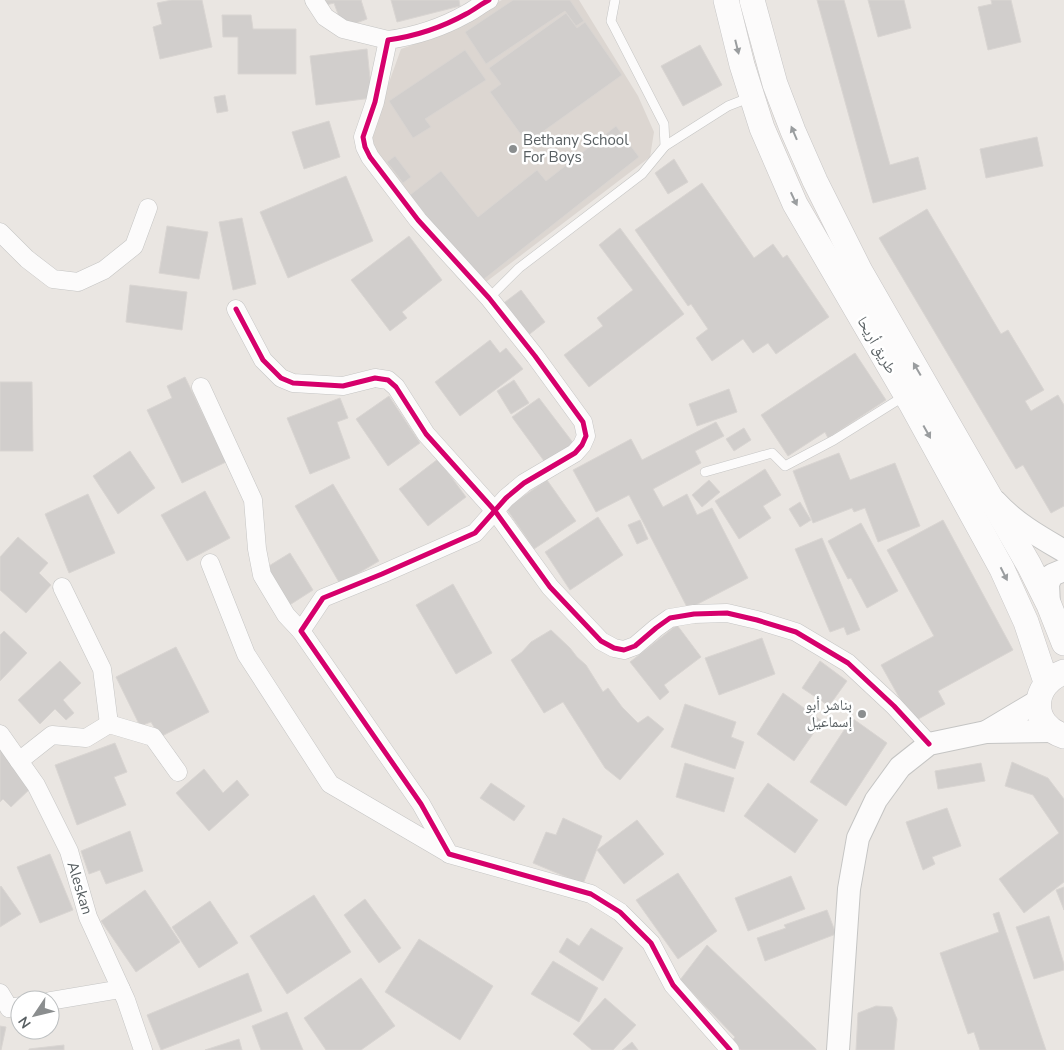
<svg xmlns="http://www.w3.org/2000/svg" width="1064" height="1050" viewBox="0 0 1064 1050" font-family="'Nunito Sans','Noto Naskh Arabic',sans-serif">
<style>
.education{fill:#dcd6d1}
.building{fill:#d1cecc;stroke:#d9d5d2}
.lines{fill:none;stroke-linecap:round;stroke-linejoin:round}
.service-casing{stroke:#c5c5c4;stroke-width:10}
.minor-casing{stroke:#c5c5c4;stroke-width:19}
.tertiary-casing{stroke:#c5c5c4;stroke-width:24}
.secondary-casing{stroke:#c6c5c5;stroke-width:26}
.service{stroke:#fcfbfb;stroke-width:9}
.minor{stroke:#fcfbfb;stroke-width:18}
.tertiary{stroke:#fcfbfb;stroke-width:22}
.secondary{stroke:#fcfbfb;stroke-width:25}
.cycleway-casing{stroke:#fff;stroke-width:8}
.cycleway{stroke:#d6006c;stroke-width:5}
.oneway{fill:#9a9d9f}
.poi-dot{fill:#8b8e8f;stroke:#fff;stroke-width:2}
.labels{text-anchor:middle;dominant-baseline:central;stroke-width:5;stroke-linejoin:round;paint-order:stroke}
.poi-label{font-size:15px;fill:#585f62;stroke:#fff;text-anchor:start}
.street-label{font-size:15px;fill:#585f62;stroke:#fff}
</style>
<rect width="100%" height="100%" fill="#eae6e2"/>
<path class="education" d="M502 0H579L638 96 654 132 650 157 482 285 368 141 401 49 457 29 492 5Z"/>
<g class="building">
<path d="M172 0H202L212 47 160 59 153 27 162 24 157 3Z"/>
<path d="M325 0H362H361L367 19 343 28 334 3 326 5Z"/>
<path d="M391 0H459L460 6 397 22Z"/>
<path d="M513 0H570L584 21 576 26 565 11 486 64 465 32Z"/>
<path d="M817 0H844L890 165 918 157 926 189 873 203Z"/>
<path d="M868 0H904L911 28 878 37Z"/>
<path d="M991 0H1011L1021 42 988 50 978 7 992 4Z"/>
<path d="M566 13 577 28 585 22 622 75 527 143 490 92 501 84 489 68Z"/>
<path d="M222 15H251L253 29H296V74H238V37H223Z"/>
<path d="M700 45 722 85 683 106 661 66Z"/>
<path d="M367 49 372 98 316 105 310 56Z"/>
<path d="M465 50 486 80 425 119 431 127 413 138 389 101Z"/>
<path d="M225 95 228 111 217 113 214 97Z"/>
<path d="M329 121 340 157 304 169 292 132Z"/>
<path d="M616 126 639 157 479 283 410 195 441 171 478 217 537 170 546 181Z"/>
<path d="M1037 137 1043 166 986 178 980 149Z"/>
<path d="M395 156 411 177 403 183 387 162Z"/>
<path d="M674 159 688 182 668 194 655 173Z"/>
<path d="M346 176 373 241 288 278 260 212Z"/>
<path d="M702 183 754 258 773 244 783 258 787 255 829 317 776 354 768 343 753 353 743 339 712 361 696 338 708 329 691 304 688 306 635 230Z"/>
<path d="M927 209 1001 334 1008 330 1044 390 1025 401 1031 411 1058 395 1064 405V506L1051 513 1023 465 1016 469 879 238Z"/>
<path d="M242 218 256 284 233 290 219 222Z"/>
<path d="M167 226 208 232 199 279 159 273Z"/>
<path d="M620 228 684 314 589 387 564 355 603 326 597 318 633 290 599 245Z"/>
<path d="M409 236 442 280 402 312 407 318 390 331 351 280Z"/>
<path d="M130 285 187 292 182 330 126 322Z"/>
<path d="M521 290 545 322 526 337 501 305Z"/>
<path d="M490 340 500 353 506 348 523 369 460 416 435 382Z"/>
<path d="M855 353 886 400 828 438 825 432 788 456 761 415Z"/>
<path d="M185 377 226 462 182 483 147 410 172 398 167 386Z"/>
<path d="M514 380 529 403 511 414 497 391Z"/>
<path d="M0 382H32L33 451H0Z"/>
<path d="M729 389 737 412 697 426 689 404Z"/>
<path d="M389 396 420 443 388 466 356 419Z"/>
<path d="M340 398 348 418 337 422 350 458 310 474 287 418Z"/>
<path d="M539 398 574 444 547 465 512 417Z"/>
<path d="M716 422 724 436 695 451 701 463 653 489 663 507 687 494 697 515 712 508 748 578 688 609 629 495 596 512 573 470 631 439 642 460Z"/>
<path d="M744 428 751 440 734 451 726 439Z"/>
<path d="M130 451 155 488 118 514 93 476Z"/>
<path d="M839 453 850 480 895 463 920 526 878 542 865 508 854 512 852 508 813 523 793 471Z"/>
<path d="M438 459 466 497 428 526 399 489Z"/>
<path d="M765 469 781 495 763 506 771 518 739 539 715 501Z"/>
<path d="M547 480 576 521 534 549 506 508Z"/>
<path d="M709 480 720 492 702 507 692 495Z"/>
<path d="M333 484 379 561 340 584 295 506Z"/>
<path d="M205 491 230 538 187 561 161 515Z"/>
<path d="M88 494 115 553 69 573 45 514Z"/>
<path d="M800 502 811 520 800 527 789 509Z"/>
<path d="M598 517 623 555 570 590 545 552Z"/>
<path d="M640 520 648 539 637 544 628 525Z"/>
<path d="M943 520 1013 650 938 691 945 704 913 722 881 665 934 636 887 550Z"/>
<path d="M861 523 898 591 867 608 851 578 848 579 828 541Z"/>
<path d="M18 537 48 563 39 573 51 585 26 613 0 590V557Z"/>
<path d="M822 538 860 630 847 635 844 627 830 632 795 549Z"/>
<path d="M290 553 313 590 288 606 264 569Z"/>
<path d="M453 584 492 653 456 674 416 605Z"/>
<path d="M677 625 701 657 664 685 669 692 660 700 630 662Z"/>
<path d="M551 630 570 648 577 657 586 665 603 692 608 688 622 707 638 723 648 716 664 729 620 780 605 768 563 702 544 713 511 660 522 652 531 642Z"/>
<path d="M4 631 27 653 0 681V635Z"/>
<path d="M762 638 775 674 719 695 705 658Z"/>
<path d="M176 647 209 712 160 737 151 722 140 726 116 677Z"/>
<path d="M60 661 81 683 63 700 74 713 66 720 55 709 40 724 18 700Z"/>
<path d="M820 661 847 681 829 706 802 688Z"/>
<path d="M783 693 822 721 794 761 757 734Z"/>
<path d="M685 704 736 722 731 737 744 742 735 769 671 747Z"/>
<path d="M852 718 887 743 846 806 810 782Z"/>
<path d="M115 743 127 772 114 777 126 805 77 825 55 765Z"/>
<path d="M0 748 33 786 11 807 3 799 0 802Z"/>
<path d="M1012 762 1048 778 1064 799V882L1024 913 999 879 1059 833 1033 795 1005 786Z"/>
<path d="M685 763 734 778 724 812 676 797Z"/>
<path d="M981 763 985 781 938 789 935 771Z"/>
<path d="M204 769 223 793 237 780 249 795 209 831 176 793Z"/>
<path d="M491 783 525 806 514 821 480 798Z"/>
<path d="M768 783 818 820 795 853 744 816Z"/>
<path d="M947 808 961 846 932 857 935 864 923 870 906 822Z"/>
<path d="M563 818 602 836 583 884 533 863 546 832 556 835Z"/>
<path d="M637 820 664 854 624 884 597 850Z"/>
<path d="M130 831 143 871 106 884 100 870 89 874 81 851Z"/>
<path d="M50 854 73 910 40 923 17 867Z"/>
<path d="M678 873 717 931 678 959 636 900Z"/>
<path d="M791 876 805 909 748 931 735 898Z"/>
<path d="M1 886 21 914 0 927V887Z"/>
<path d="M1064 887V910L1056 890Z"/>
<path d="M145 890 180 942 136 972 101 921Z"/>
<path d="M314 895 351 952 287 994 250 936Z"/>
<path d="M365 899 401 948 379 963 344 915Z"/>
<path d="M210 901 238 943 199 968 172 927Z"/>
<path d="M827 910 836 934 765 961 757 938 786 928 784 925Z"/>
<path d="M999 912 1046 1050H980L974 1032 968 1034 940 953 999 932 993 914Z"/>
<path d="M1049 916 1064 964V970L1034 979 1016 927Z"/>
<path d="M591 928 623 948 603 981 559 952 567 938 579 946Z"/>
<path d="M419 939 493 986 460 1040 385 992Z"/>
<path d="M707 945 816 1049V1050H741L732 1041 735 1037 680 980Z"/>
<path d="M553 961 598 988 579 1022 531 994Z"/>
<path d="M248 973 262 1011 161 1050 147 1015Z"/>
<path d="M361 978 395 1026 361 1050H326L304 1018Z"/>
<path d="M605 998 636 1025 613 1050H592L573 1034Z"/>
<path d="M876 1006 892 1007 897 1019 894 1050H856L858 1013Z"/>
<path d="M287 1012 303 1050H261L252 1026Z"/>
<path d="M0 1026 6 1027 1 1050H0Z"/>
<path d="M239 1039 242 1050H205Z"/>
<path d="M632 1042 638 1050H622Z"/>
<path d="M64 1045V1050H29V1049Z"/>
</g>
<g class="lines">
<g class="service-casing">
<g id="service">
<path d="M665 146 728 106 751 97"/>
<path d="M489 298 519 268 642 174 665 146 664 124 611 21 615 0"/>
<path d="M705 472 772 453 785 466 834 440 906 395"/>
</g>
</g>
<g class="minor-casing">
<g id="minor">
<path d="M314 0 325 17 343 29 388 40"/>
<path d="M489 0C481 4 474 10 466 14 441 28 416 36 388 40L375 102 363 137 365 147 370 157 418 220 489 298 535 356 583 422 586 436 582 445 575 453 524 483 506 498 475 533 382 574 323 598 301 631 421 804 449 854 591 894 620 912 651 943 673 985 730 1050"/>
<path d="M0 232 27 259 53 279 78 282 104 270 134 246 148 208"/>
<path d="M236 309 263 360 281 378 293 383 343 386 375 378 388 380 396 387 426 434 495 511 550 587 601 641 614 648 624 650 635 646 656 628 670 618 694 614 727 613 757 620 796 632 848 663 894 706 929 744"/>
<path d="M201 387 253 500 257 549 262 575 286 615 301 631"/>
<path d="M210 563 246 654 330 784 448 853"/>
<path d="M62 587 102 669 109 724"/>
<path d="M0 734 36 785 69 851 88 917 126 1000 143 1050"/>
<path d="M19 761 52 735 86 738 109 724 153 737 178 772"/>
<path d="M0 993 9 1008 20 1006"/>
<path d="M50 1001 121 989"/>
</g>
</g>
<g class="tertiary-casing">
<g id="tertiary">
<path d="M996 502C1015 523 1040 537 1064 551"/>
<path d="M1049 605 1048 584 1052 575 1064 570"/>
<path d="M1038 701 986 732 1052 731"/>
<path d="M838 1050 849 889 858 838 876 800 900 767 929 744 986 732"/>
</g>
</g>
<g class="secondary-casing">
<g id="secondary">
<path d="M726 0 742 65 762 128 795 204 912 405 1002 569 1026 622 1046 682"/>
<path d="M752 0 775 84 793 131 815 181 860 271 1029 565 1049 605 1064 643"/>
<path d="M1064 672C1031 684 1029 725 1064 736"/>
</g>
</g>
<use href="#service" class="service"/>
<use href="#minor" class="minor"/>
<use href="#tertiary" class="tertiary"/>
<use href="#secondary" class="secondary"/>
<g class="cycleway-casing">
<g id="cycleway">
<path d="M489 0C481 4 474 10 466 14 441 28 416 36 388 40L375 102 363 137 365 147 370 157 418 220 489 298 535 356 583 422 586 436 582 445 575 453 524 483 506 498 475 533 382 574 323 598 301 631 421 804 449 854 591 894 620 912 651 943 673 985 730 1050"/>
<path d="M236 309 263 360 281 378 293 383 343 386 375 378 388 380 396 387 426 434 495 511 550 587 601 641 614 648 624 650 635 646 656 628 670 618 694 614 727 613 757 620 796 632 848 663 894 706 929 744"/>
</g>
</g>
<use href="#cycleway" class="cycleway"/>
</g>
<defs><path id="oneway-solid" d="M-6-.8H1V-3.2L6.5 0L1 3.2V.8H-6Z" transform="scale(1.25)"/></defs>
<g class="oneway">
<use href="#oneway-solid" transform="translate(737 47) rotate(76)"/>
<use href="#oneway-solid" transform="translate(794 133) rotate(-113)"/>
<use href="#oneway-solid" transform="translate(794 199) rotate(65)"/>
<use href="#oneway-solid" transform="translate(917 369) rotate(-120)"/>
<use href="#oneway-solid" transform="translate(927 432) rotate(61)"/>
<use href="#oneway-solid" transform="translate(1004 574) rotate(63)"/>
</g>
<g class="poi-dot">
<circle cx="513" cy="149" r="5"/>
<circle cx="862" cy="714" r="5"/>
</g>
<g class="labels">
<g class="poi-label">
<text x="523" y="140">Bethany School<tspan x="523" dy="17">For Boys</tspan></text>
<text x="852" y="705" text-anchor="end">بناشر أبو<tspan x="852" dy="17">إسماعيل</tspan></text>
</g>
<g class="street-label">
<text transform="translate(877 345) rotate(60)">طريق أريحا</text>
<text transform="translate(80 888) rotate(73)">Aleskan</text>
</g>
</g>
<g transform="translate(35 1015) rotate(235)"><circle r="24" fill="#ffffff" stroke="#bcbfc0"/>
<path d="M0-4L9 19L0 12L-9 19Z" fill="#8b8e8f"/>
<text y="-8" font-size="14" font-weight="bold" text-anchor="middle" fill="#585f62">N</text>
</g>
</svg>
